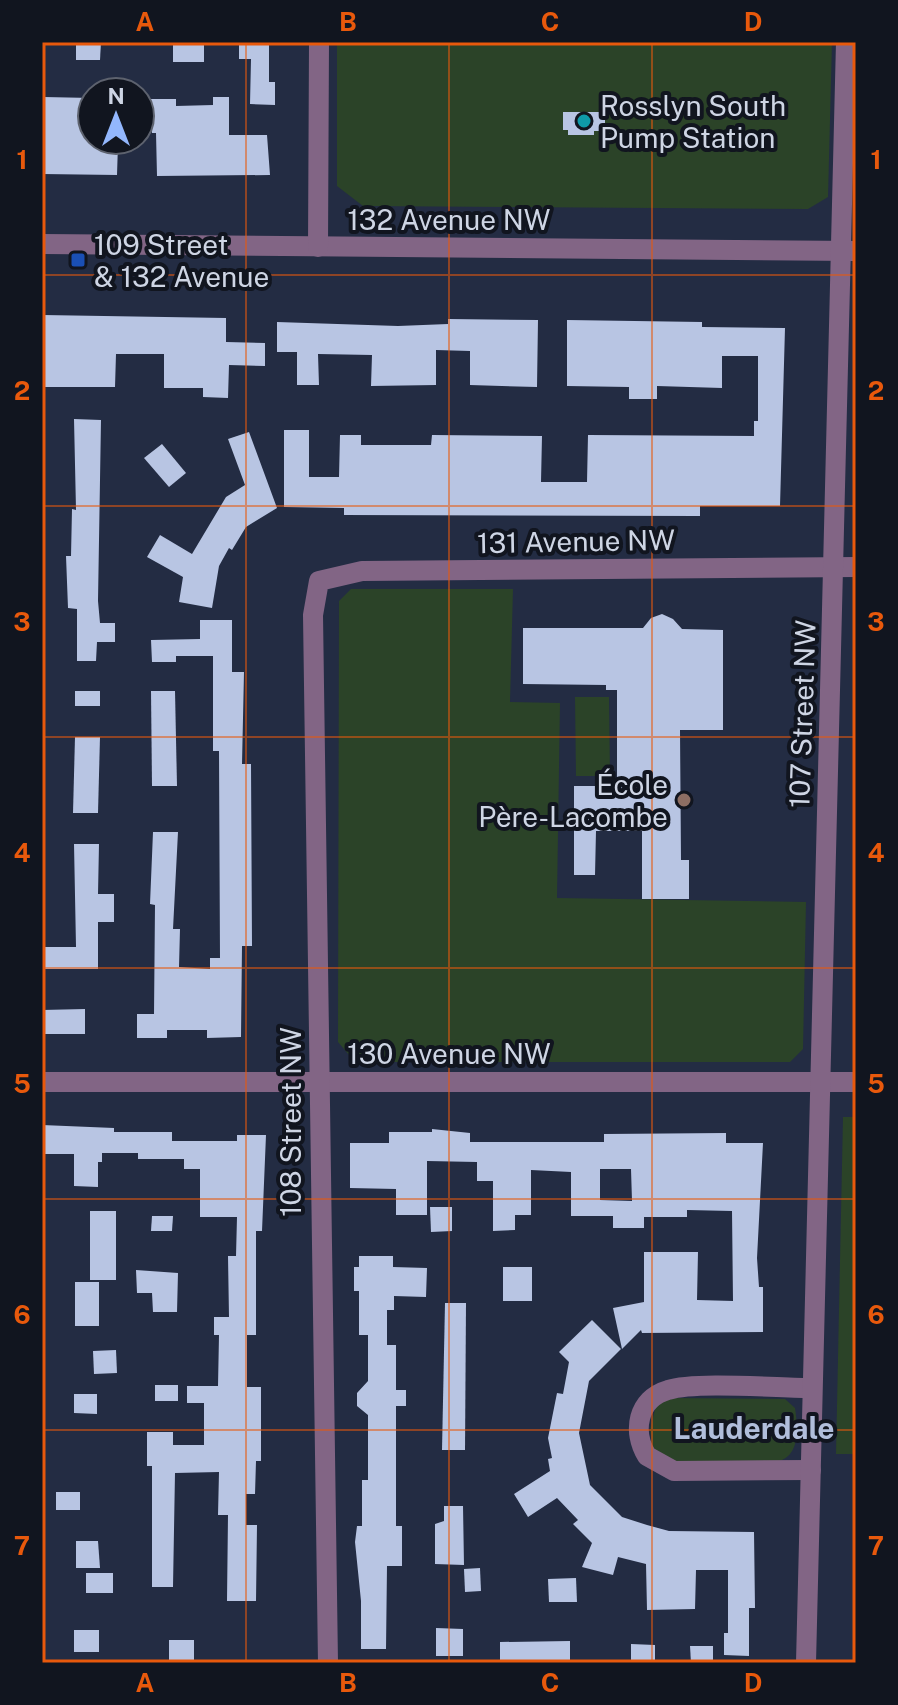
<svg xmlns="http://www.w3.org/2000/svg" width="898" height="1705" viewBox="0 0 898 1705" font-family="'Public Sans',sans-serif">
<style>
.green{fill:#2b4328}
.building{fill:#b8c5e3;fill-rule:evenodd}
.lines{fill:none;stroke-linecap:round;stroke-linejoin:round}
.minor{stroke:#826585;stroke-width:20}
.grid{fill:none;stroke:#e8590c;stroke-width:2;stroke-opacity:0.55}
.culture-dot{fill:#0f9aa8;stroke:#11151f;stroke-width:3}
.transit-dot{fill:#1a4fb4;stroke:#11151f;stroke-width:3}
.education-dot{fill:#8d6e63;stroke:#11151f;stroke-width:3}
.labels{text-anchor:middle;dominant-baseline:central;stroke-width:8;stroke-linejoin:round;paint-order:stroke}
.poi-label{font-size:28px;fill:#ced5e4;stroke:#11151f;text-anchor:start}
.street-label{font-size:28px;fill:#ced5e4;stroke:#11151f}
.neighbourhood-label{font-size:30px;font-weight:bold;fill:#b1bedb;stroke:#11151f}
.neatline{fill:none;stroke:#e8590c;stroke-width:3}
.grid-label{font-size:26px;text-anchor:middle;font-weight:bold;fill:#e8590c}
</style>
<rect width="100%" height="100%" fill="#232c43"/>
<g class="green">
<path d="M337 42H832L828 197 808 209 363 206 337 186Z"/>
<path d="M351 589H513L510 702 560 703 557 898 806 902 803 1049 790 1062H355L338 1042 339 601Z"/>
<path d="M575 697H609L610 776H576Z"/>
<path d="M843 1117H856V1454H836Z"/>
<path d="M668 1398 785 1399 795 1408C798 1427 800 1455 779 1461L671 1462 653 1449 650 1429 656 1406Z"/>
</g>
<g class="building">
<path d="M76 42H101L100 60H76Z"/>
<path d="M173 42 204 45V62H173Z"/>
<path d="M239 42H269V82H275V105L250 104 251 59H239Z"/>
<path d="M44 97 92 98V144H118L117 175 42 174Z"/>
<path d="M213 97H229V135H267L270 175 157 176 156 133H152L151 99H176V106L213 105Z"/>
<path d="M563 112H605V131H594V135H568V130H563Z"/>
<path d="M43 315 226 318V342L265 343V366L229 365 228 398 203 397V388H164V354H116L115 387H44Z"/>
<path d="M448 319 538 320 537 387 470 385V351L436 350V385L371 386 372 355 318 354 319 385H297V352H277V322L398 326 448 324Z"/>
<path d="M567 320 702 322V327L785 328 780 506H700V516L344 515V508L284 507V430H309V477H339L340 435H361V445H431L432 435 542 436 541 482H587L588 435 754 436V421H758V356H722V388L657 386V399H629V387L567 386Z"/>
<path d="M74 419 101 420 98 601 100 623H115V642H97L96 661H77V609L68 608 66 556H71L72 509 76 510Z"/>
<path d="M249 432 277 508 246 527 232 550 229 548 219 566 212 608 179 602 183 577 147 557 160 535 192 554 226 497 245 485 228 439Z"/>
<path d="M162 444 186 473 169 487 144 458Z"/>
<path d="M662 614 673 619 682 629 723 630V730H680L681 860H689V899H642V831H596L595 875H574V786H617V690H606V685L523 684V628H643L651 618Z"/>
<path d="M200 620H232V672H244L242 764H251L252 946H242L241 1037 207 1038V1030H167V1038H137V1014H154L155 905 150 904 153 832H178L173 929H180L179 967 210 969V958H220L219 751H213V656H176V662H152L151 640 200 639Z"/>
<rect x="75" y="691" width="25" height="15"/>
<path d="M151 691H175L177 786H152Z"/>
<path d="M75 737H100L98 813H73Z"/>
<path d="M74 844H99L98 894H114V922H98V969H42V947H76Z"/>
<path d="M85 1009V1034H42V1010Z"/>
<path d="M42 1125 114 1128V1132H172V1141H237V1135H266L262 1231H256V1335H247V1387H261V1461H256L255 1494H246V1525H257L256 1601H227L228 1515H218L219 1472 175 1473 173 1587H152V1466H147V1432H173V1445H204V1403H187V1386H218L219 1335H214V1317H229L228 1256H236L237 1217H200V1169H184V1159H138V1153H102V1162H98V1187L74 1186V1154H42Z"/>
<path d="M432 1129 470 1133V1142H604V1134L726 1133V1143H763L757 1258 759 1287H763V1332L642 1333 641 1330 622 1349 613 1308 644 1302V1252H698L697 1300 733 1301 732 1211 687 1210V1217H644V1228H613V1216H571V1172L531 1170V1215H515V1230L493 1231V1181H477V1162L427 1161V1215H396V1189L350 1188V1143H389V1132H432ZM600 1169H631L632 1201 600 1200Z"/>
<path d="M430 1207H452V1231L431 1232Z"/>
<rect x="90" y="1211" width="26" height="69"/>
<path d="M152 1216H173L172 1231H151Z"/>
<path d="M359 1256H393V1267L427 1268 426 1297 394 1296V1310H387V1345H396V1390H406V1406H396V1526H402V1566H387L386 1649H361V1601L355 1542 357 1526H362V1480H368V1415L357 1406V1393L368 1381V1335H359V1291H354V1267H359Z"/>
<rect x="503" y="1267" width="29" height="34"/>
<path d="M136 1270 178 1273 177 1312H153L152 1293H137Z"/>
<rect x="75" y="1282" width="24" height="44"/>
<path d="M445 1303H466L465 1450H442Z"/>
<path d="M592 1320 621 1349 589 1381 579 1433 590 1485 622 1517 647 1525 669 1531 754 1532 755 1608H749V1656L724 1655V1633H728V1570H696L695 1609 647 1610 646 1564 618 1557 613 1575 582 1567 592 1543 573 1524 578 1520 557 1498 528 1517 514 1494 550 1471 548 1459 552 1458 548 1438 557 1393 563 1394 569 1362 559 1352Z"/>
<path d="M116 1350 117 1373 94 1374 93 1351Z"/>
<rect x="155" y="1385" width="23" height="16"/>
<path d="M74 1394H97V1414L74 1413Z"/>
<rect x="56" y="1492" width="24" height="18"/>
<path d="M444 1506H463L464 1565 435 1564V1524L444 1521Z"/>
<path d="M76 1541H98L100 1568H76Z"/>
<path d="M480 1568 481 1591 465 1592 464 1569Z"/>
<rect x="86" y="1573" width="27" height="20"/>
<path d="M576 1578 577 1602H549L548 1579Z"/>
<path d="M436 1628 463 1629V1656H436Z"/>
<rect x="74" y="1630" width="25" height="22"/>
<rect x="169" y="1640" width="25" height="23"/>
<path d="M570 1641V1663H500V1642Z"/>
<path d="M631 1644 655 1645V1663H631Z"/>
<path d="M690 1646H713V1663H691Z"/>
</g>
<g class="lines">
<g class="minor">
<path d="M42 244 856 251"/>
<path d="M318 247 319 42"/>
<path d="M42 1082H856"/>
<path d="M811 1470 674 1471 647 1456C632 1432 637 1399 668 1390 695 1381 779 1388 812 1388"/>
<path d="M328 1663 313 615 319 581 362 571 856 567"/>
<path d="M806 1663 846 42"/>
</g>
</g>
<path class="grid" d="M246 42V1663M449 42V1663M652 42V1663M42 275H856M42 506H856M42 737H856M42 968H856M42 1199H856M42 1430H856"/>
<circle class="culture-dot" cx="584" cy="121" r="8"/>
<rect class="transit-dot" x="70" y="252" width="16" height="16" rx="4"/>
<circle class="education-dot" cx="684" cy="800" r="8"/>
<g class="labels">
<g class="poi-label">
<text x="600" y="105">Rosslyn South<tspan x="600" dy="32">Pump Station</tspan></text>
<text x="94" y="244">109 Street<tspan x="94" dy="32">&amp; 132 Avenue</tspan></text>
<text x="668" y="784" text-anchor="end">École<tspan x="668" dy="32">Père-Lacombe</tspan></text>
</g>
<g class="street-label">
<text x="449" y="219">132 Avenue NW</text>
<text transform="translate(576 541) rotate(-1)">131 Avenue NW</text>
<text transform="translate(802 714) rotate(-88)">107 Street NW</text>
<text x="449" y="1053">130 Avenue NW</text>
<text transform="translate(290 1122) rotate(-90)">108 Street NW</text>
</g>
<g class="neighbourhood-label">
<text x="754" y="1428">Lauderdale</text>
</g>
</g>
<rect width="898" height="1705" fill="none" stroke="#11151f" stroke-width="88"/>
<g transform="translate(116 116)"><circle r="38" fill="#11151f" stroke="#5d626e" stroke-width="2"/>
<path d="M0-6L14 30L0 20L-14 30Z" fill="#93b7fd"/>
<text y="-12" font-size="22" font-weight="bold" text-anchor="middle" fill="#ced5e4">N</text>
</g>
<rect x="44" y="44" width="810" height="1617" class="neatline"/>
<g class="grid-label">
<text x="145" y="31">A</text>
<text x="348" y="31">B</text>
<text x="550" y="31">C</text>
<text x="753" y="31">D</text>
<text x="22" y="169">1</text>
<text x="876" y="169">1</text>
<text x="22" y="400">2</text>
<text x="876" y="400">2</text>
<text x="22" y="631">3</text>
<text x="876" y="631">3</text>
<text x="22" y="862">4</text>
<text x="876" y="862">4</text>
<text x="22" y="1093">5</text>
<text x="876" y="1093">5</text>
<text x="22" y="1324">6</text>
<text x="876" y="1324">6</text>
<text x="22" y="1555">7</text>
<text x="876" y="1555">7</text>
<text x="145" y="1692">A</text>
<text x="348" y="1692">B</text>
<text x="550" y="1692">C</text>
<text x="753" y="1692">D</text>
</g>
</svg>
